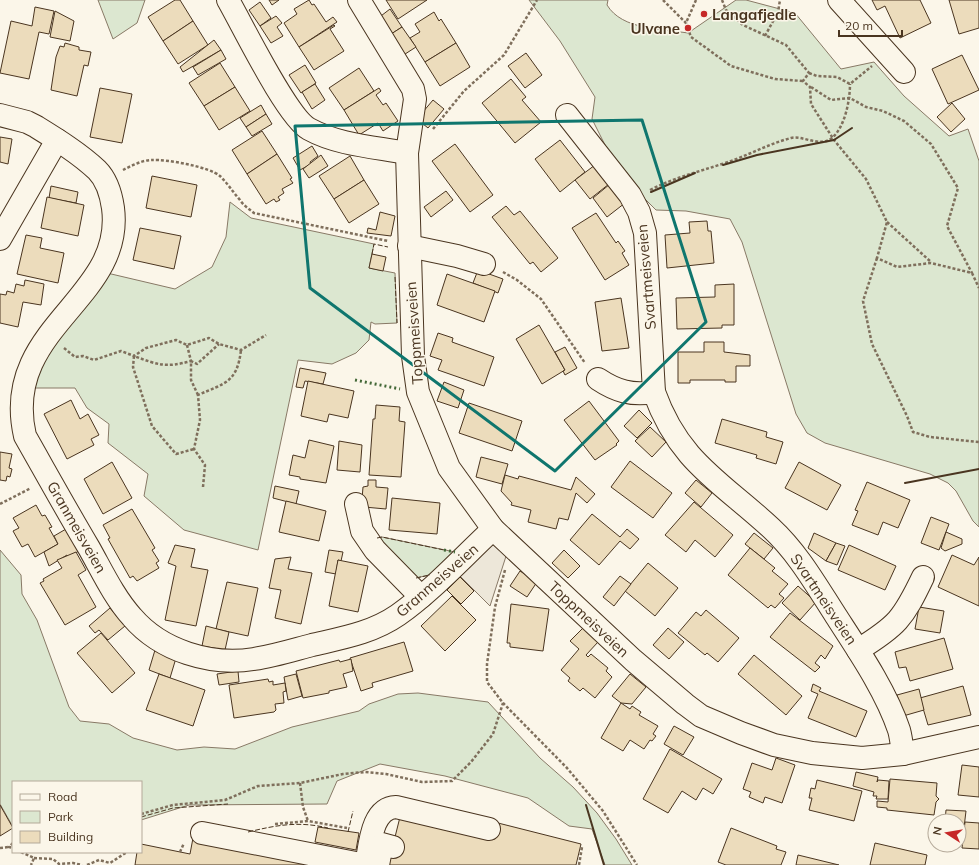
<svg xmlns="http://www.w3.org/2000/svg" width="979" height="865" viewBox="0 0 979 865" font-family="Mulish,sans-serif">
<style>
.green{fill:#dce7d0;stroke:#887966}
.parking{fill:#ede7d9;stroke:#887966}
.building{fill:#ecdcbc;stroke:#4a3520}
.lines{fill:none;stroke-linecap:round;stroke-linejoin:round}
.minor-casing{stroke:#4a3520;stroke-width:24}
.path{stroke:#7f6f5c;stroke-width:2.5;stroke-dasharray:3 2;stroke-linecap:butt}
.minor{stroke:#fbf6e9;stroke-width:22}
.hedge{stroke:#436837;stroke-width:3;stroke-dasharray:2 3;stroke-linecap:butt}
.fence{stroke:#4a3520;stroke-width:1;stroke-dasharray:5 2;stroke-linecap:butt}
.wall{stroke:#4a3520;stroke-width:2}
.marked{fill:none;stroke:#0f766e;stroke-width:3;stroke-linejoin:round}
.poi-dot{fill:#c62828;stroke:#fbf6e9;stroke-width:1.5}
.labels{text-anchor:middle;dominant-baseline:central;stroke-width:3;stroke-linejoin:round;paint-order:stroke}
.poi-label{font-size:15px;font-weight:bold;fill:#4a3520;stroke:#fbf6e9;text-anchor:start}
.street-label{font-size:15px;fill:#4a3520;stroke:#fbf6e9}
</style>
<rect width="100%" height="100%" fill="#fbf6e9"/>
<g class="green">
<path d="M98 0H145L137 23 113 39Z"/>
<path d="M529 0H608L607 5C622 30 662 29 688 33L736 0H746L795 13 841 69 874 62 904 96 949 136 968 129 979 161V527L973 521 956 491 948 483 930 474 825 443 807 433 796 414 742 242 730 219 686 211 656 210 633 187 605 145 592 119 595 97 560 41Z"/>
<path d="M230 202 251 218 374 244 369 268 395 273 397 323 375 324 371 322 369 340 356 353 332 364 298 360 258 550 184 530 144 496 148 474 108 443 109 424 87 408 75 388H26L37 363 107 273 175 289 212 267 226 237Z"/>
<path d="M382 537 455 552 433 574 416 578 375 539Z"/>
<path d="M0 550 21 575 22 594 37 620 69 707 80 721 109 724 133 738 177 750 204 747 235 749 292 727 359 711 369 704 398 694 418 693 488 702 540 758 573 787 597 813 616 839 632 865H605L592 829 569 826 528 798 445 776 380 764 337 781 327 804 189 805 141 820V782H13V827L0 804Z"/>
</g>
<path class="parking" d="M496 542 508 550 490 606 457 573 475 556Z"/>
<g class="building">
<path d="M175 0H180L193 21 163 41 148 17Z"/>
<path d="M269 0H279L272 5Z"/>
<path d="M309 0 312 5 314 4 326 22 333 17 337 22 299 47 284 23 297 14 294 9Z"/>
<path d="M386 0H427L398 19Z"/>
<path d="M872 0H920L931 23 900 38 885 6 877 10Z"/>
<path d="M949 0H979V28L959 34Z"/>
<path d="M260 2 271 18 260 26 249 10Z"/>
<path d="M35 7 54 11 49 34 39 32 29 79 0 73 11 21 32 26Z"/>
<path d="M390 9 402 27 388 36 377 19Z"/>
<path d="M55 11 74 21 70 41 50 37Z"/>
<path d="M434 12 439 21 441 19 456 43 425 62 410 38 420 32 415 24Z"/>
<path d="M276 16 282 23 277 27 283 36 271 43 260 26Z"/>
<path d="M193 21 208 45 178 64 163 41Z"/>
<path d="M334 25 335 26 330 29 344 51 314 70 299 47Z"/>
<path d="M402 27 416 47 402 56 388 36Z"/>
<path d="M214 40 221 50 183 72 180 67Z"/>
<path d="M65 43 79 47V50L91 52 88 66 84 65 77 96 51 90 56 57 60 46 64 47Z"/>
<path d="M456 43 470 67 440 86 425 62Z"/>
<path d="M221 50 226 59 198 75 193 67Z"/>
<path d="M526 53 542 75 525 88 508 66Z"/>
<path d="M962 55 979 90 948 104 932 69Z"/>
<path d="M220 63 235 87 204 106 189 83Z"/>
<path d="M305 65 316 83 301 93 289 75Z"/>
<path d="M359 68 374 91 344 110 329 88Z"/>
<path d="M511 79 526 97 522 100 541 122 515 143 482 103Z"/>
<path d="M315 84 325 100 312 109 302 92Z"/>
<path d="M235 87 250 111 219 130 204 106Z"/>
<path d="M100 88 132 94 122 143 90 137Z"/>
<path d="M379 88 381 91 376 95 383 105 386 103 398 121 383 131 378 123 359 135 344 110Z"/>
<path d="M433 100 444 109 428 128 417 119Z"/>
<path d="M952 103 965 119 951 132 937 117Z"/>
<path d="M261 105 266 114 246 127 240 118Z"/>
<path d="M266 114 272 124 252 136 246 127Z"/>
<path d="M262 131 277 154 247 174 232 150Z"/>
<path d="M0 137 12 139 8 164 0 162Z"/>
<path d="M560 140 585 172 560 192 535 159Z"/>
<path d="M455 144 493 195 470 212 432 161Z"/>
<path d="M312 146 318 156 310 162 311 164 300 170 293 158Z"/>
<path d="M277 154 292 178 290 179 293 183 282 189 284 193 278 197 280 200 276 202 274 199 266 204 247 174Z"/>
<path d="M321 155 328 166 309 178 303 169Z"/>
<path d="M350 156 364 180 334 199 319 176Z"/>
<path d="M595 165 609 184 590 199 575 180Z"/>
<path d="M152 176 197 185 191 217 146 208Z"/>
<path d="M364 180 379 204 349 223 334 199Z"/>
<path d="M610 184 625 203 607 217 593 198Z"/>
<path d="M51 186 78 192 76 203 49 198Z"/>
<path d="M446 191 453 200 431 217 424 207Z"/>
<path d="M47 197 84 205 78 236 41 228Z"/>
<path d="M506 206 514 215 520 211 558 258 541 272 533 262 530 264 492 217Z"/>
<path d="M380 212 395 216 391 236 367 233 368 228 376 230Z"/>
<path d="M596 213 616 243 618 241 625 251 622 253 629 265 605 280 572 228Z"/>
<path d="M707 221 708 231H711L714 263 667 268 665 235 690 233 689 222Z"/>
<path d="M140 228 181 236 174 269 133 260Z"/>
<path d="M26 235 42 238 40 248 64 253 58 283 17 274Z"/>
<path d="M372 254 386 257 383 271 369 268Z"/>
<path d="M478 270 503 279 498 293 473 283Z"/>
<path d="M447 274 495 291 484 322 437 305Z"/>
<path d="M25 280 44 284 41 305 23 302 18 327 0 323V294L6 295 7 291 14 293 16 284 24 286Z"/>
<path d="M734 284V325H722V328L677 329 676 298 715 297V285Z"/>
<path d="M621 298 629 348 602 351 595 302Z"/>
<path d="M539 325 565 370 542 384 516 339Z"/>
<path d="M438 333 453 338 452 342 494 357 484 386 438 370 442 360 430 356Z"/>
<path d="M704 342H724V352L750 355V366H736V382H725V380H690V383H678V352H704Z"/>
<path d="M565 347 577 368 565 375 563 371 565 370 555 352Z"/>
<path d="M300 368 326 373 323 384 305 381 303 388 296 387Z"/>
<path d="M308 381 354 391 348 418 329 414 327 422 301 416Z"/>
<path d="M444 382 464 390 458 408 437 401Z"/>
<path d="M71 400 80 419 88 414 99 435 91 439 94 445 67 459 44 414Z"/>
<path d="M589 401 619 441 616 444 617 445 595 460 564 420Z"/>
<path d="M469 403 522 421 512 451 459 433Z"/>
<path d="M376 405 400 407 399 421 405 422 401 477 369 475 373 419H375Z"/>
<path d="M639 410 652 423 637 438 624 426Z"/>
<path d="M722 419 767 432 766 437 783 442 776 464 756 458 757 455 715 443Z"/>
<path d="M650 427 666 442 652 457 635 441Z"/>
<path d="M309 440 334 446 326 483 300 479V477L289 475 293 455 305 458Z"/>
<path d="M339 441 362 445 360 472 337 470Z"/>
<path d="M0 452 12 454 9 468 12 469 10 477 7 476 6 481 0 480Z"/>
<path d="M481 457 508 464 502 484 476 477Z"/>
<path d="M630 461 672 493 653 518 611 487Z"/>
<path d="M112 462 132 498 103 514 84 479Z"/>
<path d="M799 462 841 485 827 510 785 488Z"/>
<path d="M505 475 518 479 519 476 571 490 576 477 595 494 587 503 576 493 568 520 559 518 556 529 528 522 531 510 511 505 512 503 501 491Z"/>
<path d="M368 480H376V487L388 488 386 509 364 507 362 499 363 487 368 486Z"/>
<path d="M696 480 712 493 701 507 685 493Z"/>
<path d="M867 482 910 500 898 528 883 522 878 535 852 525 858 511 855 510Z"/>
<path d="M275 486 299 491 296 504 273 498Z"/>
<path d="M392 498 440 503 437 534 389 530Z"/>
<path d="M286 501 326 511 319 541 279 532Z"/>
<path d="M694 502 733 535 715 557 695 540 686 552 665 535Z"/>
<path d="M36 505 42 516 45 515 52 527 49 528 58 544 35 557 28 544 22 547 13 531 19 528 13 518Z"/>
<path d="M132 509 155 548 152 550 159 561 156 563 159 568 137 581 133 576 130 578 108 539 110 538 103 525Z"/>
<path d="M592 514 620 537 627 529 639 539 630 549 620 541 599 565 570 540Z"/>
<path d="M931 517 949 524 939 550 921 543Z"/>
<path d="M66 529 79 551 68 557 67 555 49 566 44 552 58 544 54 536Z"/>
<path d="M946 532 962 539V544L945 551 941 548Z"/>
<path d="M754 533 773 548 764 559 745 544Z"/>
<path d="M814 533 836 543 826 561 808 548Z"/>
<path d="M836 543 845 546 837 565 826 561Z"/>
<path d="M175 545 195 549 191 567 208 570 196 626 165 620 176 566 168 563Z"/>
<path d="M849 545 896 566 885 590 838 570Z"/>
<path d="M750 548 775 568 772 571 788 584 779 594 784 598 775 608 771 605 768 608 728 575Z"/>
<path d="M329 550 343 552 341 561 338 560 336 574 325 572Z"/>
<path d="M564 550 580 566 568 578 552 563Z"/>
<path d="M76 552 86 570 78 575 96 607 65 625 40 583 44 581 43 579 62 568 57 560Z"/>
<path d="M952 555 974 565 979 557V606L938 587Z"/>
<path d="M291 557 288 569 312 573 301 624 275 618 281 590 269 588 275 559Z"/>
<path d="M338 560 368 566 358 612 329 606Z"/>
<path d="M648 563 678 588 655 616 625 591Z"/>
<path d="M520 571 537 582 527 597 510 586Z"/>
<path d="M620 576 631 584 614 606 603 597Z"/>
<path d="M460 577 474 591 461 604 447 590Z"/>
<path d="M227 582 258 588 248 636 216 629Z"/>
<path d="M798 586 816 602 800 620 782 603Z"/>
<path d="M452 596 476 620 445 651 421 626Z"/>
<path d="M511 604 549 609 543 651 510 647V643H507Z"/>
<path d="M919 607 944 611 940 633 915 629Z"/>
<path d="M110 608 125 626 108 640 99 630 95 633 89 626Z"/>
<path d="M706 610 739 638 718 662 707 653 705 655 678 633 696 612 701 616Z"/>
<path d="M790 613 833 646 825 659 821 655 815 663 820 667 815 672 770 637Z"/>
<path d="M206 626 229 632 225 650 202 646Z"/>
<path d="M583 628 598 642 586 655 588 657 591 654 608 668 606 671 612 677 595 698 583 688 580 691 568 681 570 678 561 670 579 649 570 641Z"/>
<path d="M668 628 684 642 669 659 653 645Z"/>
<path d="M101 633 135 673 112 693 77 653Z"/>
<path d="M944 638 953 669 910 681 906 667 899 668 895 652Z"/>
<path d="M404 642 413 671 372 683 373 687 361 691 350 658Z"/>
<path d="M155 650 176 658 170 678 149 670Z"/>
<path d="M754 655 802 696 786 715 738 674Z"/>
<path d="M351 659 353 671 343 674 347 687 329 691V693L303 698 296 671 339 660 340 662Z"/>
<path d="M238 671 239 682 219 685 217 674Z"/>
<path d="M159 674 205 690 193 726 146 710Z"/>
<path d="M296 674 302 696 288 700 284 677Z"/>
<path d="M630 674 646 687 632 704 621 703 612 696Z"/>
<path d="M268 679 269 682 273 681V685L285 683 286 691 283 692 284 703 275 704 276 710 274 712 234 718 229 685Z"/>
<path d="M813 684 821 688 819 691 867 711 856 737 808 718 818 694 811 691Z"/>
<path d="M963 686 971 715 928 725 920 698Z"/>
<path d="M919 689 924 710 903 716 897 695Z"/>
<path d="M621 703 630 709 632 706 641 712 639 715 658 726 653 734 656 736 652 741 650 740 644 749 630 740 623 751 601 738Z"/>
<path d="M674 726 694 737 683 755 664 744Z"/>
<path d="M670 749 722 779 713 794 703 788 696 800 682 791 668 813 643 799Z"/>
<path d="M776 758 795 765 782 803 765 797 763 803 749 797 751 792 743 789 752 763 772 770Z"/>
<path d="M962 765 979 767V797L958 795Z"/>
<path d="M856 772 878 777 877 782 878 780 889 781 888 799H876L877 796H873L874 792 853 786Z"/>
<path d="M890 779 937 783 936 796 939 799 936 802 934 815 887 810V808L877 807V801L888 802Z"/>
<path d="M817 780 862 791 854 821 809 810 812 798H809L811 788 815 789Z"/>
<path d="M0 805 13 828 0 836Z"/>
<path d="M946 810 966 811 963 836H959V821H945Z"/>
<path d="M400 817 495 839 498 823 581 844 576 865H388Z"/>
<path d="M965 822 979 823V849L962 848Z"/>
<path d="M318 827 359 833 356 850 315 842Z"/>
<path d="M731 828 777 846 776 849 786 852 781 865H726L718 862Z"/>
<path d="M193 838 320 865H135L137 852H141V844L190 854Z"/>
<path d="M875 843 927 855 925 865H870Z"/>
<path d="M798 855 839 865H796Z"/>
</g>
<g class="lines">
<g class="minor-casing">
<g id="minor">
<path d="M228 0C243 26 287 117 309 129 338 145 375 147 407 153"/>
<path d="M359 0 413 89 415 99 407 153 413 356 418 392 449 468 493 529 633 660 685 704 701 716 741 733 774 745 812 753 862 758 903 754 979 737"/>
<path d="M839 0 904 72"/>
<path d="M0 115 27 122 35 126C56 139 79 153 97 170 107 180 111 194 113 208 125 300 0 327 25 436 46 473 67 511 89 548 102 571 114 597 132 617 161 651 211 666 254 659 274 656 293 650 312 645 342 638 372 633 398 615 432 591 462 558 493 529"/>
<path d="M567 115 630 195 639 212 645 233 654 392C679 462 720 481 771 528 798 553 816 585 836 616 858 650 886 691 899 730 901 737 902 746 903 754"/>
<path d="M0 239 57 140"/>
<path d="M409 246 457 256 484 264"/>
<path d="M598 379C616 391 632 396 654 392"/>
<path d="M356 504 362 531 375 550 421 597"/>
<path d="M858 650C897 626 903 619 923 577"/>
<path d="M202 833 366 865"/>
<path d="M366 865C370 846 371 808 396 807L489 829"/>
<path d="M378 865 382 844 393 847"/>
</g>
</g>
<g class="path">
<path d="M663 0 686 23"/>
<path d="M696 0 686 23 691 37 731 66 775 79 803 81"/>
<path d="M722 0 726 10 743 25 786 45 809 73 803 81 810 87 811 104 834 140 866 179 887 222 877 258 897 267 931 263 972 273 979 288"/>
<path d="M765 36 778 12 780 0"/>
<path d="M809 73 817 76 837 77 850 84 872 66"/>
<path d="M811 87 831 100 850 98 866 107 883 111 904 121 931 144 958 188 947 226 972 273"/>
<path d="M433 129 464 91 504 55 537 0"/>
<path d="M123 170C131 166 142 160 152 160 166 159 210 167 220 176 228 184 233 192 240 200 243 205 249 209 254 213L388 241"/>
<path d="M650 190C676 177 698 172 725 163 747 156 768 144 791 138 803 135 820 148 832 138 845 127 850 100 850 84"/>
<path d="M887 222 931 262"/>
<path d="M877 258 863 301 872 344 907 416 913 432 930 437 979 442"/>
<path d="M503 272 517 280 541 299 585 363"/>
<path d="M187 345 191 361C166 368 158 365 134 356L133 367 152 426 176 454 194 449"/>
<path d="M64 348 75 357 83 356 94 360 121 351 134 356 146 348 176 340 187 345 209 338 219 344 241 350 266 335"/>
<path d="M198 395 191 380V361L197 364 219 344"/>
<path d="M203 487 205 465 194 449 200 420 198 395C225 383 237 383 241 350"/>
<path d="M0 504 31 488"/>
<path d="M505 570 495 607 487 664V682L503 703 567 768 603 811 637 865"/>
<path d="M300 783 303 807 308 821"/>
<path d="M141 814 173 805 225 800 258 786 300 783 343 774 365 772 386 774 422 782 452 781 471 762 493 734 503 703"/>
<path d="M275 824 308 821 347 828"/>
<path d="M13 843 9 847 13 848"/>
<path d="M0 848 9 847"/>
<path d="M21 852 34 858 31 865"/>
<path d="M180 852 184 843"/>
<path d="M34 858 53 859 59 864 73 863 82 865"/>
<path d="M87 865 99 860 110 863 127 852"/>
<path d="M579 865 582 847H580"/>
</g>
<use href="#minor" class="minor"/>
<g class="hedge">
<path d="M355 380 400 389"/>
<path d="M444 550 455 552"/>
</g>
<g class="fence">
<path d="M372 254 374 244 388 247"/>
<path d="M395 277 397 323"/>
<path d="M377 538 382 537 444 550"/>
<path d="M416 578 430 575"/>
<path d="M141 817 173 808 228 804"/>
<path d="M248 832C277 825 299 821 328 828"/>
<path d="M348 832 353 811"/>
</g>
<g class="wall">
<path d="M723 165 757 155 834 140 852 128"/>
<path d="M651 192 695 173"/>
<path d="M905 483 979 469"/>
<path d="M586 805 604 865"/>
</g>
</g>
<path class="marked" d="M642 120 706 322 555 471 310 288 295 126Z"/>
<g class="poi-dot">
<circle cx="704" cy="14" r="4"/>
<circle cx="688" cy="28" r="4"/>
</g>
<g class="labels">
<g class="poi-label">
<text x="712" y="14">Langafjedle</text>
<text x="680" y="28" text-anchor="end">Ulvane</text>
</g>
<g class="street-label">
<text transform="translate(646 277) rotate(-95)">Svartmeisveien</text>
<text transform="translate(414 333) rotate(-94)">Toppmeisveien</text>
<text transform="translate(77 527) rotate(60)">Granmeisveien</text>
<text transform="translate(437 580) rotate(-41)">Granmeisveien</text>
<text transform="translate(824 599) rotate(56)">Svartmeisveien</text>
<text transform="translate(589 619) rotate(43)">Toppmeisveien</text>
</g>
</g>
<rect x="12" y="781" width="130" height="72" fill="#fbf6e9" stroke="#b4a999"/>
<rect x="20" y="794" width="20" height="6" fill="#fbf6e9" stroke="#b4a999"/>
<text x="48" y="801" font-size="12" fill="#4a3520">Road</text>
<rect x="20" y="811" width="20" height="12" fill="#dce7d0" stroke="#b4a999"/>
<text x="48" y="821" font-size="12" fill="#4a3520">Park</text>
<rect x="20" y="831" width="20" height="12" fill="#ecdcbc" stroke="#b4a999"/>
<text x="48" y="841" font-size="12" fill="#4a3520">Building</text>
<g transform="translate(947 833) rotate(282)"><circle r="19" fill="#fbf6e9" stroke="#b4a999"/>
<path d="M0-3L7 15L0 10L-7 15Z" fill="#c62828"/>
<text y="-6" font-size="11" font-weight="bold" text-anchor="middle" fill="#4a3520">N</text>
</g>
<path d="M839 30v6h63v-6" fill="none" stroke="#4a3520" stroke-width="2"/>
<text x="845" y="30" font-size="12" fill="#4a3520" stroke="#fbf6e9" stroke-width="3" paint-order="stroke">20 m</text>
</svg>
